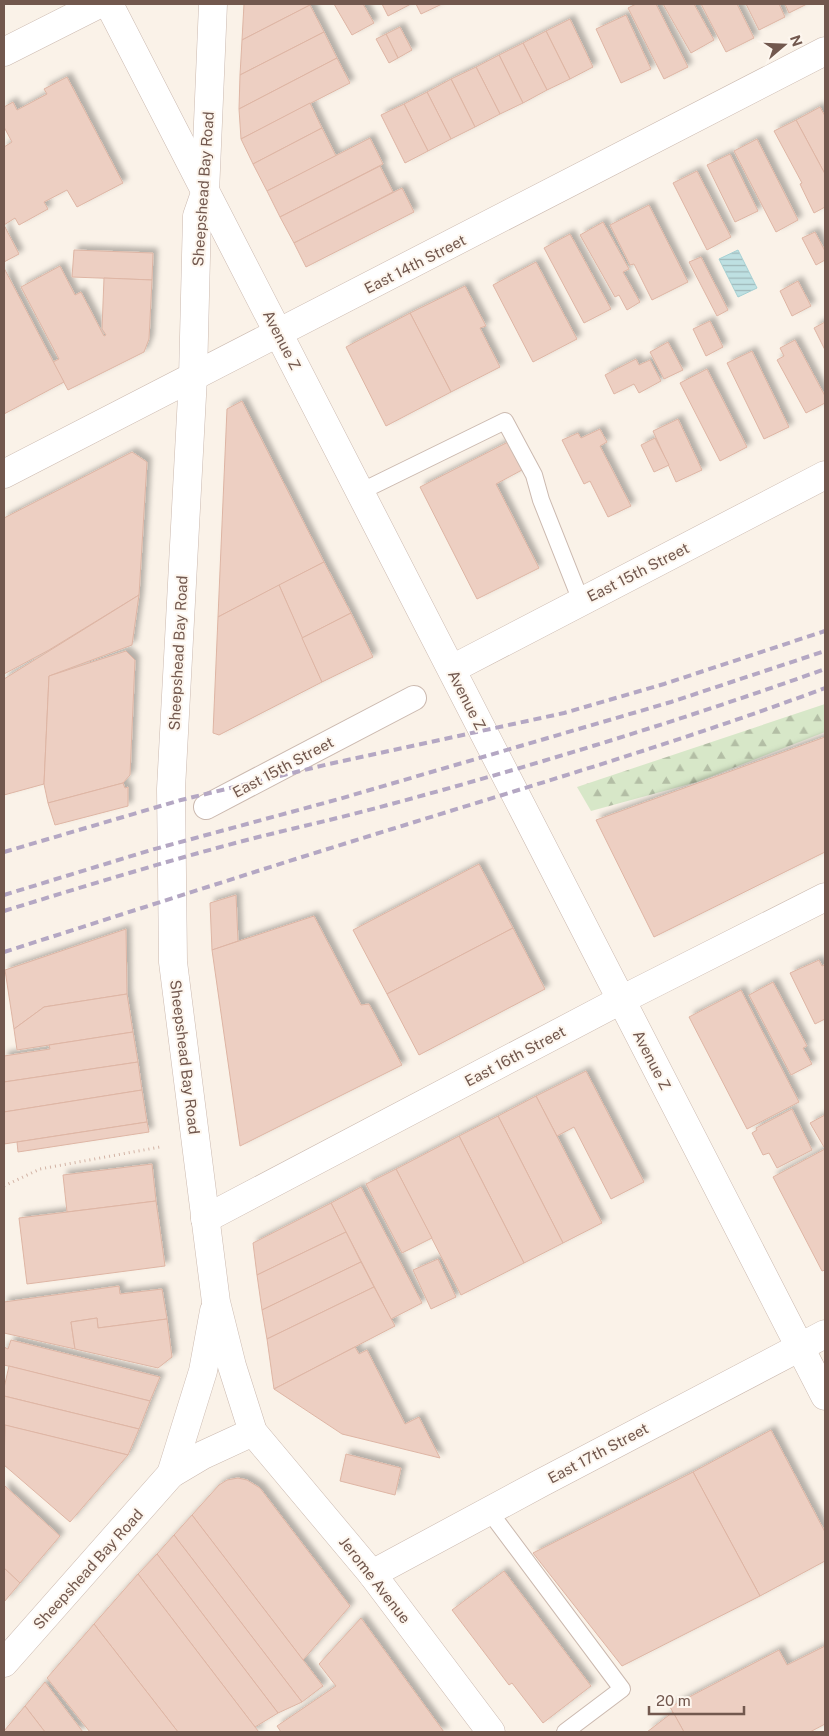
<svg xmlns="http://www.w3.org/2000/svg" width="829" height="1736" viewBox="0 0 829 1736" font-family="'Public Sans',sans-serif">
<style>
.forest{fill:url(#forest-firs)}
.water{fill:url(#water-rules);stroke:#a5d0d3}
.building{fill:#edcfc2;stroke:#deb5a4;filter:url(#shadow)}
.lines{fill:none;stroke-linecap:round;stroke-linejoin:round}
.service-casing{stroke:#cbb9af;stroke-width:18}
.pedestrian-casing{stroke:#cbb9af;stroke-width:26}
.minor-casing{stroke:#cbb9af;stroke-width:29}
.tertiary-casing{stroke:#cbb9af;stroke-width:29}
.path{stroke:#d2b3a5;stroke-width:3;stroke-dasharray:1 4;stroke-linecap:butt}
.service{stroke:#fff;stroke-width:16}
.pedestrian{stroke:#fff;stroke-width:24}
.minor{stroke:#fff;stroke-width:28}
.tertiary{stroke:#fff;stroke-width:28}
.rail{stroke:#b4a7c3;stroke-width:4;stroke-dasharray:8 5;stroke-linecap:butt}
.labels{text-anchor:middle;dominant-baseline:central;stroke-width:4;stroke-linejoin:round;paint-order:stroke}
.street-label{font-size:15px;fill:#72584e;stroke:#fdf6ee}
</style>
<defs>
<pattern id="forest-firs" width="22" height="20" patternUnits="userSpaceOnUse" patternTransform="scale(1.25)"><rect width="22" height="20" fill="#d7e7c8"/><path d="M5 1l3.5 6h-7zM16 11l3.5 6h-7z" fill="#b3bea5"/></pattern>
<pattern id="water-rules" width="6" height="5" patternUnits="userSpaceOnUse" patternTransform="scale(1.25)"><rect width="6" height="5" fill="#bee0e2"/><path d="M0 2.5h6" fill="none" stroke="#9fb8b9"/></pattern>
<filter id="shadow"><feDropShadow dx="4.5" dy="-4.5" stdDeviation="2.5" flood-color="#0004"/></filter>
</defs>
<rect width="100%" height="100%" fill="#faf2e8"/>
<path class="forest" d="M825 704V732L697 782 591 811 577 787Z"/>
<path class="water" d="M738 250 757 288 738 297 719 259Z"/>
<g class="building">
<path d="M244 4H312L242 40Z"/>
<path d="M334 4H363L374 23 352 35Z"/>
<path d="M382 4H411L388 16Z"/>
<path d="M416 4H442L421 14Z"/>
<path d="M636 4H656L688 67 664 79 628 8Z"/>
<path d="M663 4H694L714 40 691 53Z"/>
<path d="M701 4H737L754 38 726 52Z"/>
<path d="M746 4H779L785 17 759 30Z"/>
<path d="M785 4H807L789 13Z"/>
<path d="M310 5 324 32 240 75 242 40Z"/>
<path d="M626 15 651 69 621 83 596 29Z"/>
<path d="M570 19 593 67 570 79 546 31Z"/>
<path d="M400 27 412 50 398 58 386 34Z"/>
<path d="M546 31 570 79 547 90 523 43Z"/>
<path d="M324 32 337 58 239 109 240 75Z"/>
<path d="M386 34 398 58 389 63 376 39Z"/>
<path d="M523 43 547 90 523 103 499 55Z"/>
<path d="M499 55 523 103 500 114 476 67Z"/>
<path d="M337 58 350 83 241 139 239 109Z"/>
<path d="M476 67 500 114 475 127 451 79Z"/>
<path d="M67 77 123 183 77 207 67 190 44 202 48 209 19 225 15 218 4 225V147L12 142 4 127V107L13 102 17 110 47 94 44 89Z"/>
<path d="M451 79 475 127 451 139 427 92Z"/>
<path d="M427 92 451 139 428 151 404 104Z"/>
<path d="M310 103 322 128 253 164 241 139Z"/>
<path d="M404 104 428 151 405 163 381 115Z"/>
<path d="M820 107 825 116V174L796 120Z"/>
<path d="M796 120 825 174V207L814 213 800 184 802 183 774 131Z"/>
<path d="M322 128 336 156 267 191 253 164Z"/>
<path d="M370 138 383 164 280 217 267 191Z"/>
<path d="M757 139 798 220 776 232 734 151Z"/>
<path d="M730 154 758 211 735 222 707 165Z"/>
<path d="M380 166 393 192 294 243 280 217Z"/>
<path d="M697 171 731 237 707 250 673 183Z"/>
<path d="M402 188 414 212 306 267 294 243Z"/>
<path d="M649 205 688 282 652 300 634 264 630 265 610 225Z"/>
<path d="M603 222 629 269 623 272 640 302 627 310 619 295 615 297 580 235Z"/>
<path d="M4 225 19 254 4 262Z"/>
<path d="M815 232 825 251V260L816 265 802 238Z"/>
<path d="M570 234 611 309 584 323 544 248Z"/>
<path d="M74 250 153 253 152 280 72 277Z"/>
<path d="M701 257 728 310 717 316 689 262Z"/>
<path d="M536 262 577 339 533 362 493 285Z"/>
<path d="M60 266 75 295 81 292 104 336 106 335 102 329 104 278 152 280 149 339 144 352 68 390 53 362 59 359 21 287Z"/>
<path d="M4 268 64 382 4 414Z"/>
<path d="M798 281 811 306 792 316 780 291Z"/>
<path d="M465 286 486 326 480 328 500 367 451 392 410 313Z"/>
<path d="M410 313 451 392 386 426 346 347Z"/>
<path d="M710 321 723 347 706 356 693 329Z"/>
<path d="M825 322V350L814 328Z"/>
<path d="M795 340 825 396V403L806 413 777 360 784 356 780 348Z"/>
<path d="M668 342 683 370 664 379 650 352Z"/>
<path d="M752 351 789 427 764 439 727 363Z"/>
<path d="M636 359 639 365 650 360 661 381 639 393 634 384 614 394 605 375Z"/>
<path d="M707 369 747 447 720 461 680 383Z"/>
<path d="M242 401 324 562 218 617 227 409Z"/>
<path d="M678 419 702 470 676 482 653 431Z"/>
<path d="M600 429 607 442 600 446 631 506 608 517 590 481 584 484 562 440 578 433 581 438Z"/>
<path d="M655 438 669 465 654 472 641 445Z"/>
<path d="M508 442 522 470 496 484 539 568 477 599 420 487Z"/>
<path d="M132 452 147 462 139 595 49 650 4 674V518Z"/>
<path d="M324 562 351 613 302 638 279 585Z"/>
<path d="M279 585 322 682 219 735 213 733 218 617Z"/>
<path d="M139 595 132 645 49 676 44 784 4 795V679Z"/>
<path d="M351 613 373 657 322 682 302 638Z"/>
<path d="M126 651 135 660 130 775 123 783 48 803 44 784 49 676Z"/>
<path d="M825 737V852L654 937 596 820Z"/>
<path d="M123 783 125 788 128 787V806L55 825 48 803Z"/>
<path d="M479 864 513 928 387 994 353 930Z"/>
<path d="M236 895 238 941 212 950 210 903Z"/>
<path d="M314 916 361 1005 369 1004 402 1065 240 1146 212 950Z"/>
<path d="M513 928 545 989 419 1055 387 994Z"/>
<path d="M126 929 127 994 44 1007 14 1029 5 970Z"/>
<path d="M819 960 822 966 824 965 825 968V1019L815 1024 790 973Z"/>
<path d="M773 982 807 1046 803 1048 812 1064 791 1075 749 995Z"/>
<path d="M741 990 799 1102 747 1129 689 1017Z"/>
<path d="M127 994 133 1032 17 1050 14 1029 44 1007Z"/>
<path d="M133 1032 138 1062 4 1082V1056L50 1049 49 1045Z"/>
<path d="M138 1062 142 1090 4 1112V1082Z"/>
<path d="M586 1071 644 1182 611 1199 574 1127 557 1136 536 1096Z"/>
<path d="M142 1090 147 1122 4 1144V1112Z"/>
<path d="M536 1096 602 1223 563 1243 498 1116Z"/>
<path d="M792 1109 812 1150 777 1168 769 1153 763 1155 752 1133 757 1130 756 1128Z"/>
<path d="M825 1115V1147H824L810 1123Z"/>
<path d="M498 1116 563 1243 524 1263 459 1136Z"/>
<path d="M147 1122 149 1132 18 1152 17 1142Z"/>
<path d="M459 1136 524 1263 461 1295 396 1169Z"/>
<path d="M825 1149V1270L822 1271 773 1177Z"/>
<path d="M152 1164 156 1201 67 1212 63 1175Z"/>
<path d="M396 1169 432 1238 402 1253 366 1184Z"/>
<path d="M361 1187 422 1303 391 1319 331 1203Z"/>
<path d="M156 1201 165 1266 27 1284 19 1218Z"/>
<path d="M331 1203 346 1232 257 1275 253 1243Z"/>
<path d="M346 1232 361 1262 262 1310 257 1275Z"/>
<path d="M438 1259 456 1297 431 1309 413 1270Z"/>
<path d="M361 1262 374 1287 267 1339 262 1310Z"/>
<path d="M119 1286 120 1294 162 1289 167 1319 98 1328 97 1318 71 1322 75 1349 4 1333V1302Z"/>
<path d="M374 1287 395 1326 274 1389 267 1339Z"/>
<path d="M97 1318 98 1328 167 1319 172 1357 158 1368 75 1349 71 1322Z"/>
<path d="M11 1340 160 1377 150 1401 4 1365V1347L8 1349Z"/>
<path d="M355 1347 359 1354 367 1350 405 1424 419 1417 440 1458 342 1434 274 1389Z"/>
<path d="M9 1366 150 1401 139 1429 4 1396V1388Z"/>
<path d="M4 1396 139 1429 128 1455 4 1425Z"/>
<path d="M5 1425 128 1455 70 1522 4 1465Z"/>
<path d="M771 1430 825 1532V1561L760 1596 693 1472Z"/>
<path d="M346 1454 401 1468 395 1495 340 1481Z"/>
<path d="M693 1472 760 1596 622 1666 533 1553Z"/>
<path d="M238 1478 247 1480 260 1488 350 1606 303 1660 192 1515 219 1485 227 1480Z"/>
<path d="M4 1485 60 1536 20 1583 4 1568Z"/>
<path d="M192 1515 323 1686 302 1702 174 1535Z"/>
<path d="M174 1535 302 1702 278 1713 157 1554Z"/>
<path d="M157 1554 278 1713 255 1727 138 1574Z"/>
<path d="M4 1568 20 1583 4 1602Z"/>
<path d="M504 1571 591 1686 543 1723 512 1683 509 1685 452 1610Z"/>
<path d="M138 1574 255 1727 259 1732H178L94 1624Z"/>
<path d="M361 1618 444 1732H281L277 1726 336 1686 319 1664Z"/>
<path d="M94 1624 178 1732H90L47 1678Z"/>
<path d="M825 1646V1724L810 1732H684L670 1707 779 1650 787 1665Z"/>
<path d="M45 1682 83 1732H45L25 1706Z"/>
<path d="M25 1706 45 1732H4V1731Z"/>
<path d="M673 1712 684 1732H647Z"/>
</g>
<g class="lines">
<g class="service-casing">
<g id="service">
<path d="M360 492 505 421 534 475 541 500 581 601"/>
<path d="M489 1511 622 1689 565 1732"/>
</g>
</g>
<g class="pedestrian-casing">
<path id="pedestrian" d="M206 807 414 698"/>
</g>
<g class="minor-casing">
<g id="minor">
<path d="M213 4 205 193 197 216 193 377 171 789 173 962 216 1302 232 1366 253 1432 372 1574 491 1732"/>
<path d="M4 52 99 4"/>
<path d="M4 474 825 51"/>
<path d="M452 669 825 475"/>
<path d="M205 1219 621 1000 825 897"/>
<path d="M171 1474 203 1371 214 1311"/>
<path d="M372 1574 541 1483 825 1334"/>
<path d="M4 1663 171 1474 203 1455 253 1432"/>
</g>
</g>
<g class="tertiary-casing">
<path id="tertiary" d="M109 4 825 1396"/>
</g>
<path class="path" d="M4 1186 40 1169 160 1147"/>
<use href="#service" class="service"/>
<use href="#pedestrian" class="pedestrian"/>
<use href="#minor" class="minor"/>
<use href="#tertiary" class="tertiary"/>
<g class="rail">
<path d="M4 852 181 800 329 764 564 713 664 684 825 631"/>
<path d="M4 895 151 850 339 799 671 702 825 651"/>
<path d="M4 911C82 887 160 863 239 842 281 831 323 822 365 811 520 770 674 723 825 669"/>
<path d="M4 952C133 911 262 869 392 829 537 784 683 741 825 688"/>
</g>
</g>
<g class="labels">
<g class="street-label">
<text transform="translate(203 189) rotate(-86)">Sheepshead Bay Road</text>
<text transform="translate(415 264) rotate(-27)">East 14th Street</text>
<text transform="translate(282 340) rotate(63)">Avenue Z</text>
<text transform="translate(638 572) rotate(-27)">East 15th Street</text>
<text transform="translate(178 653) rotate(-87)">Sheepshead Bay Road</text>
<text transform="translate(467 700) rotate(63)">Avenue Z</text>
<text transform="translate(283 767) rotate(-28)">East 15th Street</text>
<text transform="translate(515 1056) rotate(-28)">East 16th Street</text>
<text transform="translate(185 1057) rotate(83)">Sheepshead Bay Road</text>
<text transform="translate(652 1060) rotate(63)">Avenue Z</text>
<text transform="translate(598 1453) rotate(-28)">East 17th Street</text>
<text transform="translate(88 1569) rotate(-48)">Sheepshead Bay Road</text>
<text transform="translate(375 1580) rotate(52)">Jerome Avenue</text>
</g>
</g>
<rect width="829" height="1736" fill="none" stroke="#72584e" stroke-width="10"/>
<g transform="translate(784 45) rotate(71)" stroke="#fdf6ee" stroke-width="4" paint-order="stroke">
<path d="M0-4L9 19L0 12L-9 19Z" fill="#72584e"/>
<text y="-8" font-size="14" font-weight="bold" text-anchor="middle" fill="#72584e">N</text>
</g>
<path d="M649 1706v8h95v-8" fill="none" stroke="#72584e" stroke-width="2.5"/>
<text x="656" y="1706" font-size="15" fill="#72584e" stroke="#fdf6ee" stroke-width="4" paint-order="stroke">20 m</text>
</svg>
